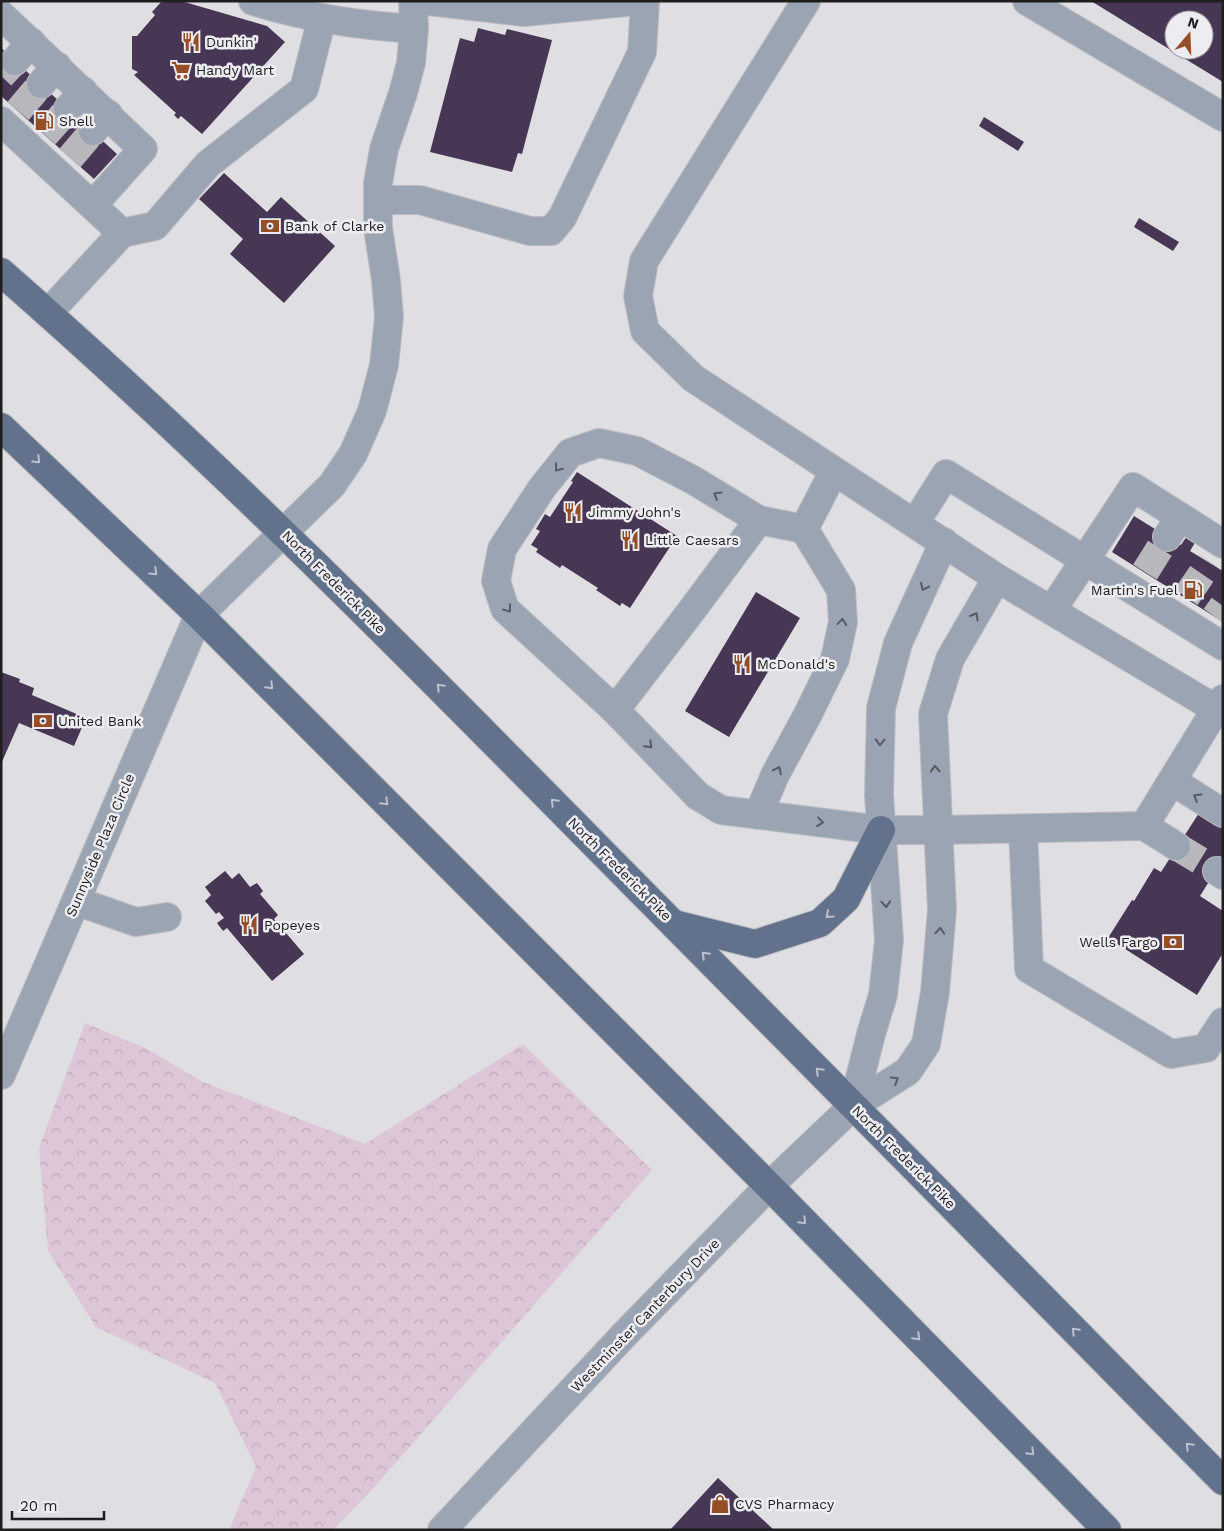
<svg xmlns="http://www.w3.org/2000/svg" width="1224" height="1531" viewBox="0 0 1224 1531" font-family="'Work Sans',sans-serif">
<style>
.forest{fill:url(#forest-crowns)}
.building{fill:#483754;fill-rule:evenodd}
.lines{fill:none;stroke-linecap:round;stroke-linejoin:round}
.minor-tunnel{stroke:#b8b8bc;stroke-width:28;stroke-dasharray:28 14;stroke-linecap:butt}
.minor-casing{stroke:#bcbcc0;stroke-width:30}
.major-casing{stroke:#bcbcc0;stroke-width:30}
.minor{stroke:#9ba4b3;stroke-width:28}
.major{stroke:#62728c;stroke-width:28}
.oneway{stroke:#bcc1ce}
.oneway2{stroke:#565a62}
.labels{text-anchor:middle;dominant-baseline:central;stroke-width:5;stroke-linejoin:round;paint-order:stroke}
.poi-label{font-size:14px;fill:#1e1e1f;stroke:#ececf1;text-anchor:start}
.street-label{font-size:14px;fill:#1e1e1f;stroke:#ececf1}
</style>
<defs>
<pattern id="forest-crowns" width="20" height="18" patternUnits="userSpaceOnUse" patternTransform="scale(1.25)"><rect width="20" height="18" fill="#dcc6d7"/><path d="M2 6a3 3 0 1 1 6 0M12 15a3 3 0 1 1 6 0" fill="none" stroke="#bcaab8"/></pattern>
</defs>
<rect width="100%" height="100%" fill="#dfdfe3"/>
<path class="forest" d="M85 1023 147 1049 203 1082 365 1144 523 1044 652 1170 370 1492 333 1530H229L256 1467 215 1383 96 1327 48 1251 39 1148Z"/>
<g class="building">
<path d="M162 1H181L267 26 285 42 202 134 181 116 178 119 174 115 176 113 134 75 138 72 132 69V36H137L155 15 152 12Z"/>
<path d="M1091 1H1223V82L1174 52ZM1174 20H1204V50H1174Z"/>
<path d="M478 28 505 35 507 29 552 40 522 154 518 153 512 172 430 152 460 38 474 42Z"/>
<path d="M1 48 117 154 94 179 1 96Z"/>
<path d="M984 117 1024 142 1018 151 979 126Z"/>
<path d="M224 173 267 212 281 197 335 246 284 303 230 254 243 239 199 199Z"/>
<path d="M1139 218 1179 242 1173 251 1134 227Z"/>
<path d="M577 472 677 536 630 608 622 603 620 606 596 590 598 588 562 565 560 568 536 552 538 549 531 545 540 531 536 529 545 514 550 517 573 482 571 481Z"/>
<path d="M1134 516 1181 545 1187 536 1196 541 1190 551 1223 571V622L1112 552Z"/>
<path d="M756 592 800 618 729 737 685 711Z"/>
<path d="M1 672 20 679 19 682 34 688 32 695 86 718 74 746 19 723 1 764Z"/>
<path d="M1199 813 1223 828V859L1200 896 1223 911V953L1197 995 1108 938 1132 900 1134 901 1154 868 1161 872Z"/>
<path d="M225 871 232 879 239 873 250 887 257 883 263 891 260 894 278 915 274 919 304 954 272 981 227 928 223 931 217 923 224 918 219 912 216 914 205 901 211 895 205 887Z"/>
<path d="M718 1478 774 1530H670Z"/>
</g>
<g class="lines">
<g class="minor-tunnel">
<path d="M1 76 15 61"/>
<path d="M18 111 41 84"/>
<path d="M45 135 68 109"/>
<path d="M70 158 93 131"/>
<path d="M1145 572 1167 537"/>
<path d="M1186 597 1210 562"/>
<path d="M1215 617 1223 606"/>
<path d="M1176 846 1217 871"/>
</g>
<g class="minor-casing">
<g id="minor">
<path d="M253 1C307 18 358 25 414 29"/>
<path d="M428 1 524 12 636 1"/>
<path d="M806 1 644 261 638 296 645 331 693 378 997 578 1216 709 1223 699"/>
<path d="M1027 1 1223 117"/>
<path d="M1 15 143 149 93 205"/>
<path d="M15 61 31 42"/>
<path d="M41 84 57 66"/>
<path d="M68 109 83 91"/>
<path d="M1 121 122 233"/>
<path d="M93 131 108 114"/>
<path d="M378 200H420L530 231H551L562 218 642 52 645 1"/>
<path d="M48 313 122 233 155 226 208 164 304 89 322 18"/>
<path d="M759 520 693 480 637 451 599 443 570 453 542 488 502 549 496 581 505 609 615 710 698 796 721 810 881 830H938L1144 826 1216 709 1223 712"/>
<path d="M915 523 946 474 1223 646"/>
<path d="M1167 537 1180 517"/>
<path d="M1052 610 1133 487 1223 544"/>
<path d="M615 710 689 614 759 520 804 529 834 471"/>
<path d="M1172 781 1223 813"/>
<path d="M758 815 775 775 807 716 835 659 843 622 841 590 804 529"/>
<path d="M1144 826 1176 846"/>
<path d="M1023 829 1029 969 1171 1054 1206 1048 1223 1022"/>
<path d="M1217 871 1223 875"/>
<path d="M76 901 136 922 167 917"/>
<path d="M1 1075 199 615 332 485 353 454 372 411 384 365 389 317 386 280 378 228V183L384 149 403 93 411 63 414 29 413 1"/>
<path d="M853 1106 871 1034 883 995 889 940 879 795 881 708 898 643 944 542"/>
<path d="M442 1530 624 1335 769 1186 853 1106 908 1071 926 1044 935 992 942 910 933 714 950 659 997 578"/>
</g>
</g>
<g class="major-casing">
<g id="major">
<path d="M1 272C212 456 408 655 604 854 811 1062 1017 1272 1223 1481"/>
<path d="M1 427 199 615 769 1186 1107 1530"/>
<path d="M674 924 755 944 820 923 846 899 881 830"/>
</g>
</g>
<use href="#minor" class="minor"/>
<use href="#major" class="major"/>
</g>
<defs><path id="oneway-chevron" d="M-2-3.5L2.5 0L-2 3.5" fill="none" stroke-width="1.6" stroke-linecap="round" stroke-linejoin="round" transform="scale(1.25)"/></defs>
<g class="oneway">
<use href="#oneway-chevron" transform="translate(37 460) rotate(44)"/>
<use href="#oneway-chevron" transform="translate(154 572) rotate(44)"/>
<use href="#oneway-chevron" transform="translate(270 686) rotate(45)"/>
<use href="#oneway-chevron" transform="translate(440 687) rotate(-135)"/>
<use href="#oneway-chevron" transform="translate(385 802) rotate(45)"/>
<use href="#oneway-chevron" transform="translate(554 802) rotate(-135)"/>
<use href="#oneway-chevron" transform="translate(829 915) rotate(138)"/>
<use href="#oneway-chevron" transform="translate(705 955) rotate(-135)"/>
<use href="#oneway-chevron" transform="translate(819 1071) rotate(-135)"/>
<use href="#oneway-chevron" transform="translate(803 1221) rotate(45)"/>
<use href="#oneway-chevron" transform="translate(1075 1331) rotate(-135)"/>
<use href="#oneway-chevron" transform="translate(917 1337) rotate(45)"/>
<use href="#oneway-chevron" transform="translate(1189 1446) rotate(-135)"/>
<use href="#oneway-chevron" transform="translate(1031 1452) rotate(45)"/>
</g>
<g class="oneway2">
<use href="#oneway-chevron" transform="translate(558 468) rotate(128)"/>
<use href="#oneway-chevron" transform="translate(717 495) rotate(-149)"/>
<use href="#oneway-chevron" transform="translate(924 587) rotate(115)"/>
<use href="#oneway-chevron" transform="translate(508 609) rotate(53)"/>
<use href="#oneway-chevron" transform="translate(975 616) rotate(-60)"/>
<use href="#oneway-chevron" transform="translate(842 622) rotate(-85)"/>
<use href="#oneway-chevron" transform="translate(880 742) rotate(92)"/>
<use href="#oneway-chevron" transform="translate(649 745) rotate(46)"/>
<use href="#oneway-chevron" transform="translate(935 769) rotate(-93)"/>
<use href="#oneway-chevron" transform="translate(778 770) rotate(-63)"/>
<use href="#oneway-chevron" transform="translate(1197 797) rotate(-148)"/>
<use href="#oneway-chevron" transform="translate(820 822) rotate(7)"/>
<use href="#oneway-chevron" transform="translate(886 904) rotate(86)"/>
<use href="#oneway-chevron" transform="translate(940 931) rotate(-86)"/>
<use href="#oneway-chevron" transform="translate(895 1080) rotate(-32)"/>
</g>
<defs>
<g id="restaurant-bare" transform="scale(1.5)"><path d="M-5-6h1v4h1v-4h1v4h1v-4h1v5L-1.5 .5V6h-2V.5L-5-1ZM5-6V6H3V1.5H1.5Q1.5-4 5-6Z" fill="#954f27" stroke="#ececf1" stroke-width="2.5" paint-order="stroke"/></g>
<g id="supermarket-bare" transform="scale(1.5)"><path d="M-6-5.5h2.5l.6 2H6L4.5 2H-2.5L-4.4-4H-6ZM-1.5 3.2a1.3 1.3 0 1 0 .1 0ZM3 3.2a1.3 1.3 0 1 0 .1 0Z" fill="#954f27" stroke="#ececf1" stroke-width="2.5" paint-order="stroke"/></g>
<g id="fuel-bare" transform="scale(1.5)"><path d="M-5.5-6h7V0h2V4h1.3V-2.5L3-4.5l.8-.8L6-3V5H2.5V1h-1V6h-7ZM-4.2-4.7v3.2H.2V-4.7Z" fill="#954f27" stroke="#ececf1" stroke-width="2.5" paint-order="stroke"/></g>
<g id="bank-bare" transform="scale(1.5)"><path d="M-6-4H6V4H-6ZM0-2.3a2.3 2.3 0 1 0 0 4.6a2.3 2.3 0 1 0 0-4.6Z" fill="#954f27" stroke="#ececf1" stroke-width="2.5" paint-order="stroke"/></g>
<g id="shop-bare" transform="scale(1.5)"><path d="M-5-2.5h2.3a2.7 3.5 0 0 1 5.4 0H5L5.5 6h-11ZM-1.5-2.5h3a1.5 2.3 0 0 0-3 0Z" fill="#954f27" stroke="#ececf1" stroke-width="2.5" paint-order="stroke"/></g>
</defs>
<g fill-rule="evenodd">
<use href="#restaurant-bare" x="191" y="42"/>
<use href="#supermarket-bare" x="181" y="70"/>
<use href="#fuel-bare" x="44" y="121"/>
<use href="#bank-bare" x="270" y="226"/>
<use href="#restaurant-bare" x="573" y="512"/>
<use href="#restaurant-bare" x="630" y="540"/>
<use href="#fuel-bare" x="1193" y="590"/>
<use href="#restaurant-bare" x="742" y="664"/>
<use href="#bank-bare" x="43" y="721"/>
<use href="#restaurant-bare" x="249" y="925"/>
<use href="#bank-bare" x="1173" y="942"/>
<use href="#shop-bare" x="720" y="1504"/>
</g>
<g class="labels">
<g class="poi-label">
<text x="206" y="42">Dunkin'</text>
<text x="196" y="70">Handy Mart</text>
<text x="59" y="121">Shell</text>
<text x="285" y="226">Bank of Clarke</text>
<text x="588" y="512">Jimmy John's</text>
<text x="645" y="540">Little Caesars</text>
<text x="1178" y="590" text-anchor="end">Martin's Fuel</text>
<text x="757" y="664">McDonald's</text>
<text x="58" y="721">United Bank</text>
<text x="264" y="925">Popeyes</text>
<text x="1158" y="942" text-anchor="end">Wells Fargo</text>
<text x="735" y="1504">CVS Pharmacy</text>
</g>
<g class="street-label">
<text transform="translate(334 582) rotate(45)">North Frederick Pike</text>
<text transform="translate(100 845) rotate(-67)">Sunnyside Plaza Circle</text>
<text transform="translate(620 869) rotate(45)">North Frederick Pike</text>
<text transform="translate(904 1157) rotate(45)">North Frederick Pike</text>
<text transform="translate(645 1315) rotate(-46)">Westminster Canterbury Drive</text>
</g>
</g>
<rect width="1224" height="1531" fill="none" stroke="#1e1e1f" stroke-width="5"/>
<g transform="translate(1189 35) rotate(19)"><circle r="24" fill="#ececf1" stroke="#9a9a9d"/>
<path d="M0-4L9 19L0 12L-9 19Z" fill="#954f27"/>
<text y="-8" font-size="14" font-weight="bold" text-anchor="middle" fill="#1e1e1f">N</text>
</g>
<path d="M12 1511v8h92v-8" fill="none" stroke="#1e1e1f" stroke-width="2.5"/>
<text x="20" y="1511" font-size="15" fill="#1e1e1f" stroke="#ececf1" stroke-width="4" paint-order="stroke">20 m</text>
</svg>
